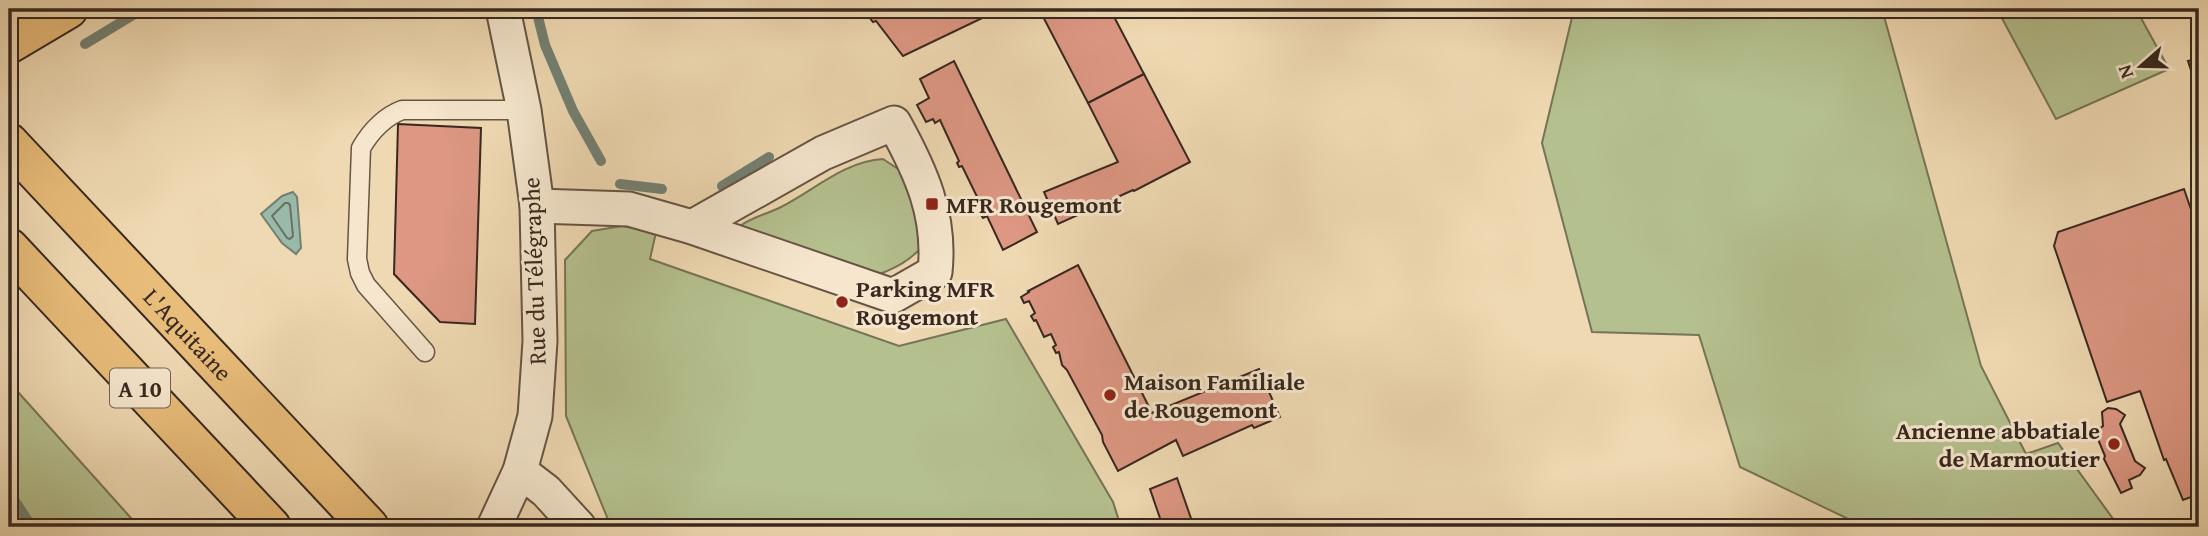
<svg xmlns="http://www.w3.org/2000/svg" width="2208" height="536" viewBox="0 0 2208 536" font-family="'Gentium Book Plus',serif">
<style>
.green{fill:#b5c08f;stroke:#767458;stroke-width:2}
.water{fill:#9abaa9;stroke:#738072;stroke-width:2}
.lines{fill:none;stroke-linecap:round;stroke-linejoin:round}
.shore{stroke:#697164;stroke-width:2}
.stream{stroke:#738072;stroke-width:10}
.building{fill:#dd9783;stroke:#382820;stroke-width:2}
.service-casing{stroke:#665444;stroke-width:21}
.minor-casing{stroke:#665444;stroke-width:37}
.primary-casing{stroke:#382820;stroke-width:42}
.motorway-casing{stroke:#382820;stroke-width:42}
.service{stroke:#f5e6cd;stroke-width:18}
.minor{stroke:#f5e6cd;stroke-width:33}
.primary{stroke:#e8bc79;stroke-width:38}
.motorway{stroke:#e8bc79;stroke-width:38}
.poi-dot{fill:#8f2418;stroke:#f5e6cd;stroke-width:2.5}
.labels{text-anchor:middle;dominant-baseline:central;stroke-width:6;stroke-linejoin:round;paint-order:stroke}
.shield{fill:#f5e6cd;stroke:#716154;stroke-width:2}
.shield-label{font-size:23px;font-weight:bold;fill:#382820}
.poi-label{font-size:24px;font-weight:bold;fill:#382820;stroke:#f5e6cd;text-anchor:start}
.street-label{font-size:24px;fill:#382820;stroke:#f5e6cd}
</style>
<rect width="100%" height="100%" fill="#efd9b2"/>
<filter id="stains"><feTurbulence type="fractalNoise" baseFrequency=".00286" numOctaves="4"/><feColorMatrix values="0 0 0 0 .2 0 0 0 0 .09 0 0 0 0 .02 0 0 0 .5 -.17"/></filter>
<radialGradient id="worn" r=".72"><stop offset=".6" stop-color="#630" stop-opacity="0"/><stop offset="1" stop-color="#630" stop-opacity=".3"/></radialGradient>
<g class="green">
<path d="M1574 9H1882L1981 366 2026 454 2058 443 2119 527H1865L1740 467 1699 335 1592 332 1542 143Z"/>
<path d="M1997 9H2136L2169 69 2056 119Z"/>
<path d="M883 159 901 171 910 182 922 247C909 261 897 267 880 274L742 234 739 227C751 217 765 215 779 208 812 192 844 161 883 159Z"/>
<path d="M622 226 656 232 650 259 899 346 1006 319 1113 502 1121 527H611L566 416 565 260 592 231Z"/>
<path d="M9 382 139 527H9Z"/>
</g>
<path class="water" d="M293 192 297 197 301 248 296 254 282 243 261 214 282 196Z"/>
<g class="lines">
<path class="shore" d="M285 203H288L290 205 293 236 290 239 287 238 272 216Z"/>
<g class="stream">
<path d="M536 9 545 45 573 111 601 161"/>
<path d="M85 44 143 9"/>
<path d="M620 184 662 189"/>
<path d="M722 186 769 157"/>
<path d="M9 492 32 527"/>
</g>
</g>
<g class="building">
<path d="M866 9H1001L903 56 876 21 873 22 869 17 871 14Z"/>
<path d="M1039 9H1110L1144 74 1088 103Z"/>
<path d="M2199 58V95L2188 61Z"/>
<path d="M954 61 1037 232 1003 250 987 216 983 218 980 213 984 211 962 166 959 167 957 163 959 161 940 120 935 123 933 119 926 122 917 105 929 98 920 79Z"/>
<path d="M1144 74 1190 162 1134 191 1133 190 1058 224 1044 192 1118 162 1088 103Z"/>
<path d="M398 124 481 128 475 324 440 322 394 274Z"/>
<path d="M2184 189 2199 233V494L2183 500 2166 459 2164 460 2140 391 2107 402 2054 246 2058 232Z"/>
<path d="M1078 265 1152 413 1259 369 1280 417 1254 428 1252 425 1183 456 1176 440 1118 471 1103 442 1102 435 1067 370 1062 365 1059 352 1056 353 1053 347 1056 345 1051 334 1044 337 1036 320 1034 321 1031 316 1035 313 1029 301 1024 303 1021 297 1029 292 1028 291Z"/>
<path d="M2108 408 2116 409 2125 415 2120 424 2135 461 2145 468 2140 475 2129 480 2132 488 2121 493 2104 459 2105 456 2095 432 2103 426 2102 412Z"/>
<path d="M1177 478 1194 527H1163L1150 489Z"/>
</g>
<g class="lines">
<g class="service-casing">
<path id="service" d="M425 352 366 285 360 273 357 259 361 148C371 131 384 117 402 110H524"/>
</g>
<g class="minor-casing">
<g id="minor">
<path d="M537 206 629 209 692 227 893 296 935 272C941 215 921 172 894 123L823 153 692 227"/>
<path d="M520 471 546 491 579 527"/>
<path d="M494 527 520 471 535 416 540 341 537 206 524 110 503 9"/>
</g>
</g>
<g class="primary-casing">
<path id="primary" d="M9 44 68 9"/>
</g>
<g class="motorway-casing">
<g id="motorway">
<path id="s1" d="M9 143 369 527"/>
<path d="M9 248 271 527"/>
</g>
</g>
<use href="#service" class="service"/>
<use href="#minor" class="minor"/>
<use href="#primary" class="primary"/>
<use href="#motorway" class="motorway"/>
</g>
<g class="poi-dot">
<rect x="925" y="197" width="14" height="14" rx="3.5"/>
<circle cx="842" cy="302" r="7"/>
<circle cx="1110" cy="395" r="7"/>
<circle cx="2114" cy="444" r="7"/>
</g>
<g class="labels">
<rect class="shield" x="110" y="368.5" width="60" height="39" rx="5"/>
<g class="shield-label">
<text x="140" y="388">A 10</text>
</g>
<g class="poi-label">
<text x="946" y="204">MFR Rougemont</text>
<text x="856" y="288">Parking MFR<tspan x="856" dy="28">Rougemont</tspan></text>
<text x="1124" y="381">Maison Familiale<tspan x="1124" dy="28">de Rougemont</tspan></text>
<text x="2100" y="430" text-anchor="end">Ancienne abbatiale<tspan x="2100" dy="28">de Marmoutier</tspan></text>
</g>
<g class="street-label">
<text transform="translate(534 271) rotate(-92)">Rue du Télégraphe</text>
<text stroke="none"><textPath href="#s1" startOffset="262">L'Aquitaine</textPath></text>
</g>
</g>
<rect width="2208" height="536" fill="none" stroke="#efd9b2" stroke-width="35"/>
<rect x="10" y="10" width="2187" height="515" fill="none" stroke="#382820" stroke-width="3.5"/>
<rect x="18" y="18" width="2173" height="501" fill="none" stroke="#382820" stroke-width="2"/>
<g transform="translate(2141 66) rotate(250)" stroke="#f5e6cd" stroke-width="5" paint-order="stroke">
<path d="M0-5L12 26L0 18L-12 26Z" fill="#382820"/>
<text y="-10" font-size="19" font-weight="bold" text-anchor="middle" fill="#382820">N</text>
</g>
<rect width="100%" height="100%" filter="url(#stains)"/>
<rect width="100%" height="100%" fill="url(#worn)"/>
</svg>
